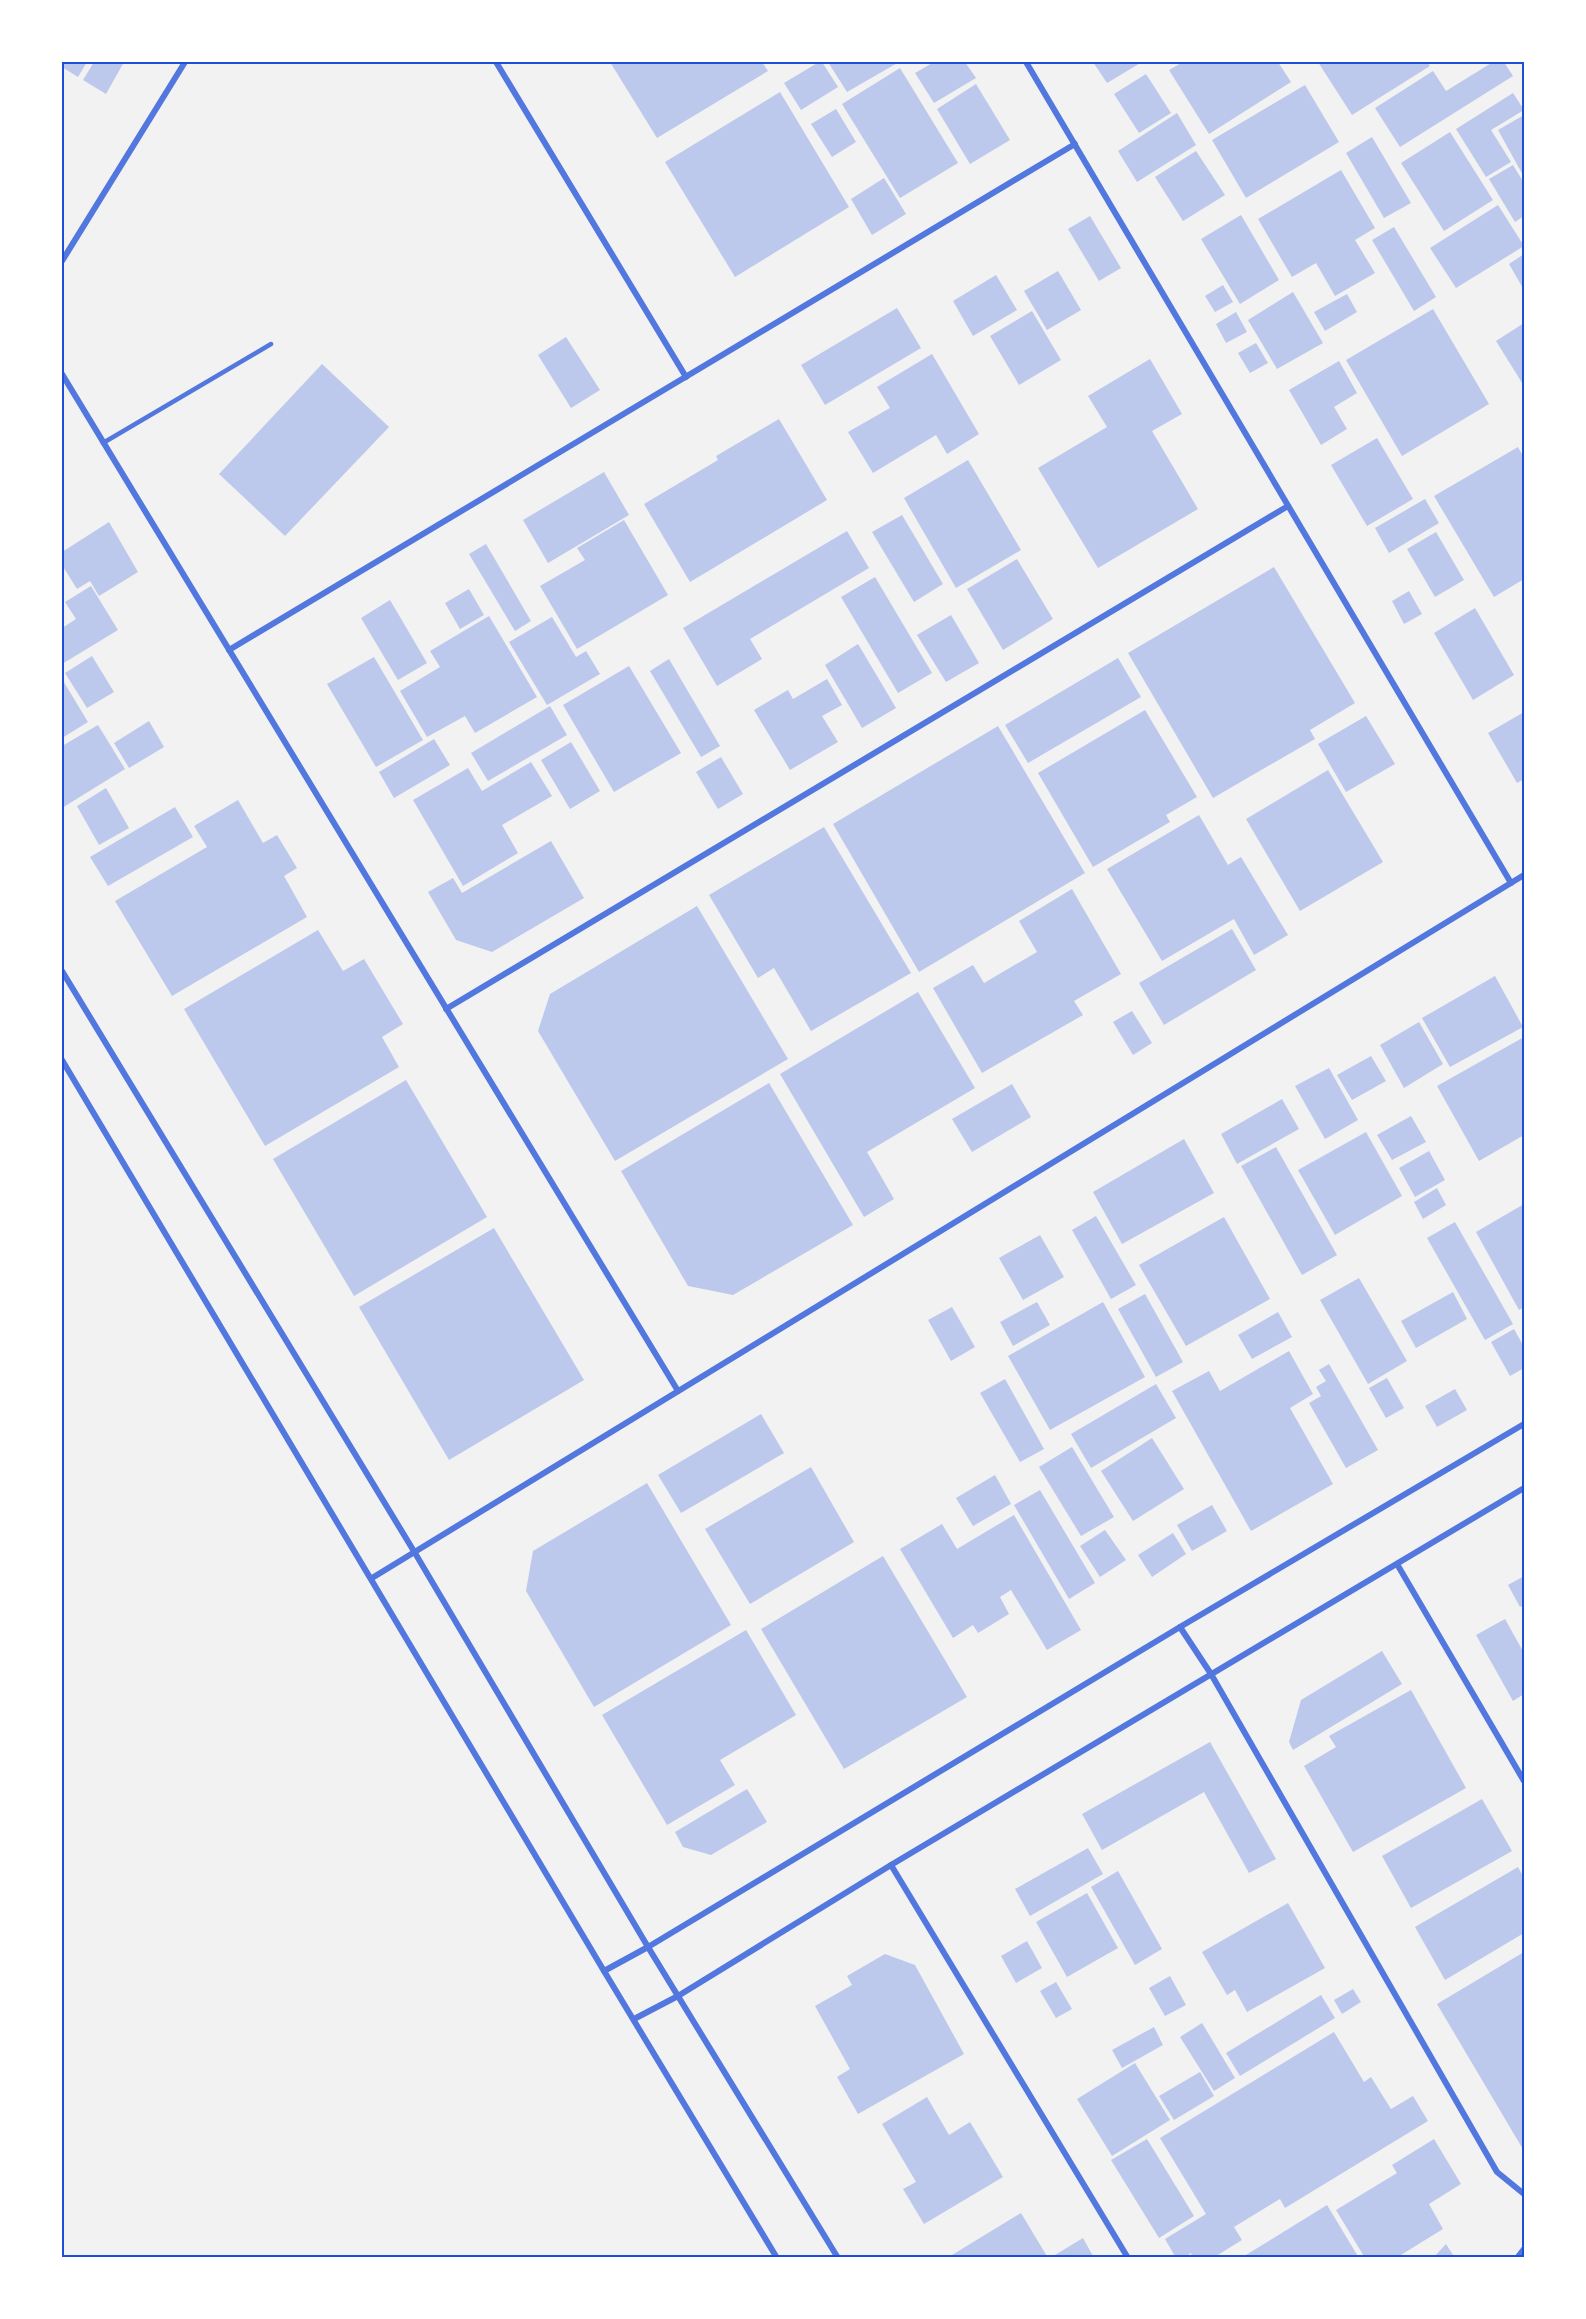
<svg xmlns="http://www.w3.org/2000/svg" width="1586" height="2319" viewBox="0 0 1586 2319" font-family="'Noto Serif',serif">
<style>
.building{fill:#bdc9ec}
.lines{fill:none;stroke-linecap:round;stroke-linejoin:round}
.service{stroke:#5277de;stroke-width:4.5}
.minor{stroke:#5277de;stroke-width:6}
.neatline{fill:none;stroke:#1d4ed8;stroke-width:2}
</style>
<rect width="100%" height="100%" fill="#f2f2f2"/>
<g class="building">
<path d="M62 62H87L78 77 62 67Z"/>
<path d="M94 62H124L106 94 83 80Z"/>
<path d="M610 62H762L768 71 657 138Z"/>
<path d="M819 62H822L838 87 801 110 784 83Z"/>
<path d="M828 62H899L847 92Z"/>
<path d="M934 62H965L976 78 934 103 915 73Z"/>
<path d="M1093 62H1142L1107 83Z"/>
<path d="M1183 62H1278L1291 82 1209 134 1169 70Z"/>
<path d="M1318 62H1427L1430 66 1352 115Z"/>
<path d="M1493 62H1504L1513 76 1400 147 1375 108 1433 71 1446 91Z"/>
<path d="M900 68 958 163 900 198 842 104Z"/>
<path d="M1146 74 1171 113 1139 133 1114 94Z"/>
<path d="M976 84 1010 140 970 164 937 109Z"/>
<path d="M1305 85 1339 142 1246 198 1212 140Z"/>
<path d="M780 92 849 207 735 277 665 162Z"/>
<path d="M1513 93 1524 110 1491 130 1511 162 1486 177 1456 129Z"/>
<path d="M836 109 856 142 832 157 811 124Z"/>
<path d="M1177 113 1196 145 1137 182 1118 151Z"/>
<path d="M1524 115V177L1498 130Z"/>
<path d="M1450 132 1493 200 1444 231 1401 163Z"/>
<path d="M1372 137 1411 203 1384 218 1346 153Z"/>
<path d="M1196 151 1225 195 1183 221 1155 177Z"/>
<path d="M1513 165 1524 183V216L1515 222 1489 179Z"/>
<path d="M1341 170 1375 228 1355 240 1375 273 1335 296 1316 263 1292 277 1258 219Z"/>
<path d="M884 178 906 214 872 235 851 199Z"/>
<path d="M1498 205 1524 246 1456 288 1430 248Z"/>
<path d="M1241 215 1279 280 1240 304 1201 239Z"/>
<path d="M1090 216 1121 268 1099 281 1068 229Z"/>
<path d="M1394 227 1436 297 1414 311 1372 240Z"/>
<path d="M1524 254V290L1509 264Z"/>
<path d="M1058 271 1081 310 1047 330 1024 291Z"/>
<path d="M996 275 1017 310 973 336 953 301Z"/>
<path d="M1223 285 1233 302 1215 312 1205 296Z"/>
<path d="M1293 292 1323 343 1277 369 1248 320Z"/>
<path d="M1347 294 1357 312 1325 331 1314 312Z"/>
<path d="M897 308 921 348 825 405 801 365Z"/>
<path d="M1433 309 1489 404 1402 456 1346 360Z"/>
<path d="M1032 311 1061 360 1019 385 990 336Z"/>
<path d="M1236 312 1247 332 1226 343 1216 324Z"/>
<path d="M1524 323V386L1496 341Z"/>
<path d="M566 337 600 390 571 408 538 355Z"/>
<path d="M1256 343 1268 363 1250 373 1238 353Z"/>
<path d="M932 354 979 434 947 454 936 435 873 473 848 432 890 408 877 387Z"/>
<path d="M1150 359 1182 414 1152 431 1198 509 1098 568 1038 468 1107 427 1088 396Z"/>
<path d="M1339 361 1357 393 1334 407 1347 429 1321 445 1289 390Z"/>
<path d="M322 364 389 427 285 536 219 474Z"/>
<path d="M779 419 827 500 690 582 644 504 718 460 716 456Z"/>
<path d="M1377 438 1413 499 1367 526 1331 465Z"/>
<path d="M1518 447 1524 458V579L1494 597 1434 496Z"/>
<path d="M968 460 1021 550 956 588 904 498Z"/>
<path d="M604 472 629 515 548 563 523 520Z"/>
<path d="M1425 499 1439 523 1389 553 1375 528Z"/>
<path d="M902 515 943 584 914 602 872 532Z"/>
<path d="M624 520 668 595 577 649 540 586 585 560 577 548Z"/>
<path d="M109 522 138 572 99 596 90 581 77 589 62 565V552Z"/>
<path d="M847 531 869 568 750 639 762 659 717 686 683 628Z"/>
<path d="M1436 532 1464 580 1435 597 1407 549Z"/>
<path d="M486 544 531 621 515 631 469 554Z"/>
<path d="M1017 559 1053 619 1003 650 967 589Z"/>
<path d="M1274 567 1355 703 1310 730 1315 739 1213 798 1128 653Z"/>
<path d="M875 577 932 673 898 693 841 597Z"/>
<path d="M91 586 118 630 62 664V628L76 619 65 602Z"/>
<path d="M469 589 484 615 460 629 445 603Z"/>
<path d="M1409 591 1422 614 1404 624 1392 601Z"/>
<path d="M390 600 427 663 398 680 361 618Z"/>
<path d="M1475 608 1514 675 1473 700 1434 633Z"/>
<path d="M951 615 979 663 946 682 917 635Z"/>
<path d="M489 616 537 697 475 733 465 716 427 737 400 691 440 667 430 651Z"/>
<path d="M552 617 576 657 586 651 600 674 547 705 509 642Z"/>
<path d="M858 644 896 708 862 728 825 665Z"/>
<path d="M92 656 114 692 87 708 65 673Z"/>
<path d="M374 657 423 740 376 767 327 684Z"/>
<path d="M1118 658 1141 697 1028 763 1005 725Z"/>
<path d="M669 659 720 746 701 757 650 671Z"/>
<path d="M629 666 681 753 614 792 563 705Z"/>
<path d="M62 679 88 722 62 738Z"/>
<path d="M827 679 842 705 822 716 838 742 790 770 754 710 788 690 793 699Z"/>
<path d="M550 706 567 735 488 781 471 753Z"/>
<path d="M1145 710 1197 797 1166 815 1170 822 1093 867 1038 773Z"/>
<path d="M1524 712V779L1517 783 1488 733Z"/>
<path d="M1366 716 1395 764 1346 792 1318 744Z"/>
<path d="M149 721 164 747 129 768 114 743Z"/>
<path d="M98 725 125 769 62 808V746Z"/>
<path d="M998 726 1085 873 919 972 833 824Z"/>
<path d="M434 739 450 765 394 798 379 772Z"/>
<path d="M571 742 600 791 570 809 541 760Z"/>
<path d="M721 757 743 794 718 809 696 772Z"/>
<path d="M531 762 552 796 502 825 518 853 463 886 413 800 468 768 482 791Z"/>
<path d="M1328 770 1383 862 1300 911 1246 819Z"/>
<path d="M106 788 129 828 99 845 77 806Z"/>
<path d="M238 800 263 843 277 835 297 868 284 876 307 917 172 996 115 901 207 847 194 826Z"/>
<path d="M175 807 193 837 108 886 90 857Z"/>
<path d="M1199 815 1228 865 1241 857 1288 935 1254 955 1234 919 1162 961 1107 869Z"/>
<path d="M824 827 911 973 811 1031 774 968 758 978 709 895Z"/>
<path d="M551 841 584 898 492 952 456 940 428 892 453 878 462 893Z"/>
<path d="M1072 889 1121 974 1074 1001 1083 1015 982 1073 933 988 973 965 984 983 1037 952 1019 921Z"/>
<path d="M697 906 788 1059 615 1161 538 1031 550 994Z"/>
<path d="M1232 929 1256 970 1164 1025 1139 983Z"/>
<path d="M318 930 343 971 364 959 403 1024 382 1037 399 1067 265 1146 184 1009Z"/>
<path d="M1495 976 1523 1027 1450 1067 1422 1018Z"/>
<path d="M918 992 975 1088 867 1152 894 1199 864 1217 780 1074Z"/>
<path d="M1132 1011 1152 1043 1133 1055 1113 1022Z"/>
<path d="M1419 1022 1443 1064 1404 1088 1380 1045Z"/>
<path d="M1524 1037V1135L1479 1161 1437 1086Z"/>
<path d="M1371 1056 1386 1081 1352 1100 1337 1075Z"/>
<path d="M1329 1068 1358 1120 1325 1139 1295 1086Z"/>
<path d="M406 1080 487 1217 354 1296 273 1159Z"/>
<path d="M769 1083 853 1225 733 1295 688 1286 621 1171Z"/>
<path d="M1012 1084 1031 1117 972 1152 952 1119Z"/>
<path d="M1282 1099 1299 1129 1237 1164 1221 1134Z"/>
<path d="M1411 1116 1426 1142 1392 1160 1377 1135Z"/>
<path d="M1366 1132 1402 1196 1335 1235 1298 1170Z"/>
<path d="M1184 1139 1214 1193 1122 1244 1093 1192Z"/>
<path d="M1276 1147 1337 1255 1302 1275 1241 1166Z"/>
<path d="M1429 1151 1445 1180 1415 1197 1399 1168Z"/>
<path d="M1437 1188 1446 1205 1423 1219 1414 1202Z"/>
<path d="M1524 1204V1307L1519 1310 1476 1232Z"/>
<path d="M1096 1216 1136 1285 1111 1299 1072 1230Z"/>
<path d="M1224 1217 1270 1299 1186 1346 1139 1265Z"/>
<path d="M1455 1222 1513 1324 1485 1340 1427 1238Z"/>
<path d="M494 1228 584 1380 449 1460 359 1307Z"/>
<path d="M1040 1235 1064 1277 1023 1300 999 1258Z"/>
<path d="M1359 1278 1407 1361 1368 1384 1320 1300Z"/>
<path d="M1453 1292 1467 1319 1416 1348 1401 1321Z"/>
<path d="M1145 1294 1183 1362 1156 1377 1118 1309Z"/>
<path d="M1037 1302 1050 1325 1013 1346 1000 1322Z"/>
<path d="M1103 1302 1145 1377 1050 1430 1008 1356Z"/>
<path d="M952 1307 975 1347 951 1361 928 1320Z"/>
<path d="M1278 1312 1292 1337 1252 1359 1238 1335Z"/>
<path d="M1514 1329 1524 1347V1368L1510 1376 1491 1342Z"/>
<path d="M1289 1351 1313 1394 1290 1408 1333 1484 1251 1531 1172 1391 1209 1371 1220 1391Z"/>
<path d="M1329 1364 1378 1450 1346 1468 1309 1403 1321 1396 1316 1387 1326 1381 1319 1370Z"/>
<path d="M1387 1378 1404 1408 1386 1418 1369 1388Z"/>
<path d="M1005 1379 1044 1449 1020 1462 980 1393Z"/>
<path d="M1156 1384 1176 1418 1091 1468 1071 1434Z"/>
<path d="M1455 1389 1467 1410 1437 1427 1425 1406Z"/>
<path d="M761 1414 784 1453 681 1513 658 1475Z"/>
<path d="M1152 1438 1184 1489 1133 1521 1101 1471Z"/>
<path d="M1072 1447 1114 1517 1081 1536 1039 1467Z"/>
<path d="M811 1467 854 1542 750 1604 705 1529Z"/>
<path d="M995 1475 1011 1504 973 1526 956 1498Z"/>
<path d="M647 1483 731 1625 594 1707 526 1591 533 1551Z"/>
<path d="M1040 1490 1095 1583 1069 1599 1014 1505Z"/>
<path d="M1212 1505 1227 1531 1192 1551 1177 1525Z"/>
<path d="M1014 1515 1081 1630 1047 1650 1011 1590 1000 1597 1009 1614 978 1633 973 1625 953 1638 900 1549 942 1524 957 1549Z"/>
<path d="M1105 1530 1126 1560 1100 1577 1080 1546Z"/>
<path d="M1173 1533 1186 1554 1152 1577 1138 1555Z"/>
<path d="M883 1556 967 1697 844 1769 761 1629Z"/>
<path d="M1524 1576V1605L1520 1607 1508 1585Z"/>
<path d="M1505 1619 1524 1653V1694L1513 1701 1476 1635Z"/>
<path d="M746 1630 796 1715 720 1760 735 1785 667 1825 602 1715Z"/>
<path d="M1382 1651 1402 1684 1293 1750 1289 1742 1301 1700Z"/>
<path d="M1411 1690 1466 1788 1353 1852 1304 1766 1336 1747 1329 1736Z"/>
<path d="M1210 1742 1276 1859 1249 1873 1204 1792 1102 1850 1082 1814Z"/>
<path d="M747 1789 767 1822 711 1855 683 1847 675 1832Z"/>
<path d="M1482 1799 1512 1851 1411 1908 1382 1856Z"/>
<path d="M1088 1848 1103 1874 1030 1916 1015 1889Z"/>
<path d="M1518 1867 1524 1878V1933L1445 1980 1415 1927Z"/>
<path d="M1118 1871 1162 1949 1135 1965 1091 1887Z"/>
<path d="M1087 1893 1118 1948 1067 1977 1036 1922Z"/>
<path d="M1288 1903 1325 1968 1247 2012 1235 1990 1227 1995 1202 1952Z"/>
<path d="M1027 1941 1042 1968 1016 1983 1001 1956Z"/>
<path d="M1524 1952V2151L1437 2004Z"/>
<path d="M885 1954 915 1965 964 2054 858 2114 837 2077 850 2069 815 2006 852 1985 847 1976Z"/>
<path d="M1170 1976 1186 2005 1165 2016 1149 1988Z"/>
<path d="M1056 1982 1072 2009 1056 2018 1040 1991Z"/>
<path d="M1353 1989 1361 2002 1342 2014 1334 2000Z"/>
<path d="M1321 1995 1335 2018 1240 2076 1226 2053Z"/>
<path d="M1202 2023 1235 2078 1214 2091 1180 2037Z"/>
<path d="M1154 2027 1163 2045 1122 2068 1112 2050Z"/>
<path d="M1334 2032 1364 2082 1371 2077 1391 2109 1413 2096 1428 2121 1285 2208 1280 2199 1234 2227 1242 2240 1213 2258H1193L1191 2253 1184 2258H1176L1165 2239 1206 2214 1160 2138Z"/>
<path d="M1135 2063 1170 2120 1112 2156 1077 2099Z"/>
<path d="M1200 2072 1214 2096 1174 2120 1159 2096Z"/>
<path d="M927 2097 949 2135 970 2122 1003 2177 924 2224 903 2189 916 2182 882 2124Z"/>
<path d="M1147 2139 1194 2216 1159 2238 1111 2160Z"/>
<path d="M1434 2139 1461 2184 1429 2204 1443 2229 1396 2258H1365L1336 2210 1397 2173 1392 2165Z"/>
<path d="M1327 2205 1359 2258H1241Z"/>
<path d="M1021 2213 1048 2258H947Z"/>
<path d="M1083 2238 1094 2258H1057L1055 2255Z"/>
<path d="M1446 2244 1455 2258H1433Z"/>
</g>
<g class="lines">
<path class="service" d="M103 443 271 344"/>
<g class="minor">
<path d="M496 62 686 377"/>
<path d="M1026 62 1511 883"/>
<path d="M62 261 185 62"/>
<path d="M62 374 678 1391"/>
<path d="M229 650 1075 144"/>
<path d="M62 971 415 1553 648 1947 838 2258"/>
<path d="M446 1009 1288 506"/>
<path d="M62 1060 604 1971 777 2258"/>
<path d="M1397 1564 1524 1781"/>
<path d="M372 1578 1524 875"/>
<path d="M1180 1627 1211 1674 1497 2172 1524 2194"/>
<path d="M891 1865 1128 2258"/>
<path d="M604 1971 648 1947 1180 1627 1524 1424"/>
<path d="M634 2019 678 1996 891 1865 1524 1488"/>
<path d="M1517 2258 1524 2249"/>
</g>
</g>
<rect width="1586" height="2319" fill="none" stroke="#ffffff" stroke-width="126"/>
<rect x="63" y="63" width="1460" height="2193" class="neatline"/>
</svg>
